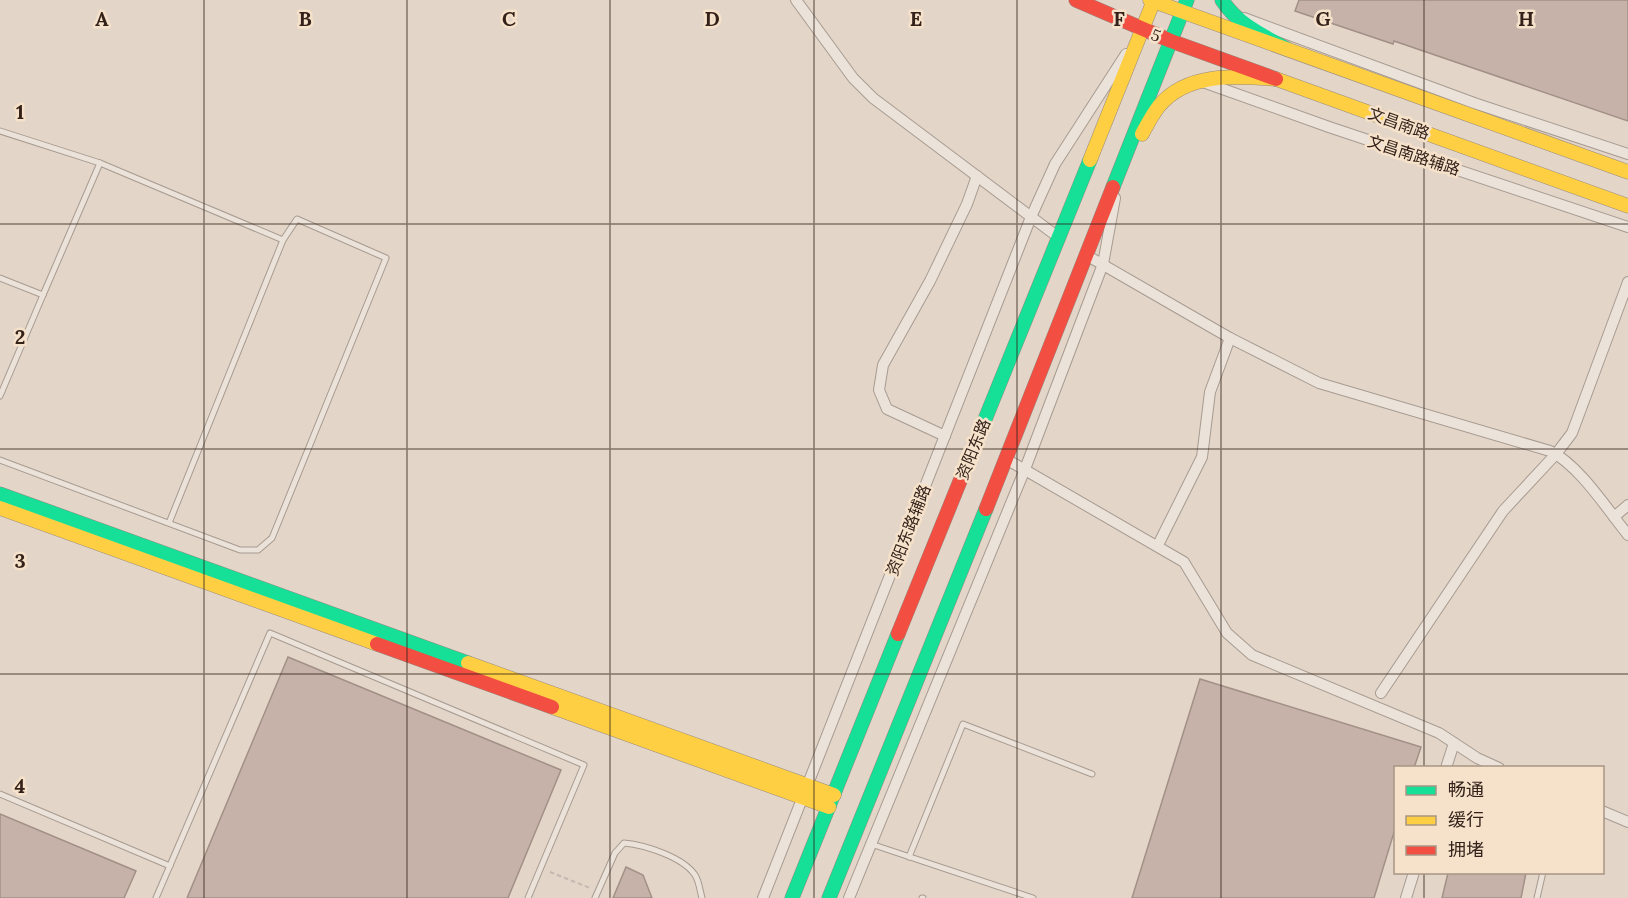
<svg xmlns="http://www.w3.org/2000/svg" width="1628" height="898" viewBox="0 0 1628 898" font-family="Lora,'Noto Sans SC',serif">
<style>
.building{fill:#c6b2a8;stroke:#a29087;stroke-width:1.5}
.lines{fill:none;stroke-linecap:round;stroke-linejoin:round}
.lane-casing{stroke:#a79b91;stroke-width:7}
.street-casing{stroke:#a79b91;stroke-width:12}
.fast-casing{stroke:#978a81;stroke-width:15}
.slow-casing{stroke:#978a81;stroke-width:15}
.jam-casing{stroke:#978a81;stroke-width:15}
.path{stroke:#c3b9b1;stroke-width:2;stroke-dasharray:4.5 3;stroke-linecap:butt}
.lane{stroke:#ebe2d9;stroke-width:5}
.street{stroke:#ebe2d9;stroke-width:10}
.fast{stroke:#16e098;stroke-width:14}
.slow{stroke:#ffcf43;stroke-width:14}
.jam{stroke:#f24e42;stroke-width:14}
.grid{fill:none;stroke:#34221a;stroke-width:1.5;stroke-opacity:0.55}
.labels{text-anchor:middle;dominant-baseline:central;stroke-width:5;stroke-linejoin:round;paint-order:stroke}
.street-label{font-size:16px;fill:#34221a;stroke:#f6e1ca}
.grid-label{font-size:20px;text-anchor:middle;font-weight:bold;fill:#34221a;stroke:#f6e1ca;stroke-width:5;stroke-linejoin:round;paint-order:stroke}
</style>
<rect width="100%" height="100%" fill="#e3d5c7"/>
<g class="building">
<path d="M1299 0H1628V121L1394 41 1393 44 1295 11Z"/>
<path d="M288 657 561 770 508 898H187Z"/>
<path d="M1200 679 1421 747 1414 768H1395V829L1374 898H1132Z"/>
<path d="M0 814 136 871 124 898H0Z"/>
<path d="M626 867 643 875 652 898H613Z"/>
<path d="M1448 873H1526L1521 898H1442Z"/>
</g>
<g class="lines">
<g class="lane-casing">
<g id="lane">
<path d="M0 131 100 163 43 295 0 278"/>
<path d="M100 163 283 240"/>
<path d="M0 396 43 295"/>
<path d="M0 460 240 550H258L272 538 386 258 297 219 283 240 169 523"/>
<path d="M0 794 170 866"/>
<path d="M871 844 1033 898"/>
<path d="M909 857 963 724 1092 774"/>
<path d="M156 898 270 633 584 765 528 898"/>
<path d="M595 898 615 853 624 843C645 845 683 857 695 875 699 881 700 891 702 898"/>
<path d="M922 898H923"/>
<path d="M1537 898 1543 872"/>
</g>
</g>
<g class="street-casing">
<g id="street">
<path d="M796 0 853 78 873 98 1058 237"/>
<path d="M1244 18 1474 103 1628 154"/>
<path d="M1203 82 1329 127 1628 227"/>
<path d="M1086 255 1230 338 1319 383 1550 451C1579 465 1607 509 1628 535"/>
<path d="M945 436 887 409 879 390 883 365 930 281 967 204 977 176"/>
<path d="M1006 459 1184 562 1227 633 1252 655 1439 733 1477 758 1499 768"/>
<path d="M1614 517 1628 505"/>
<path d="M1158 545 1202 457 1210 392 1230 338"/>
<path d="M1381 693 1503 511 1556 454 1572 433 1628 282"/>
<path d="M1446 768 1454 743"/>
<path d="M1602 811 1628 822"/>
<path d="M763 898 1031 217 1055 164 1126 54"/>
<path d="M849 898 1025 469 1103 264 1115 198"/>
<path d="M1406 898 1414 872"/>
</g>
</g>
<g class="fast-casing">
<g id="fast">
<path d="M1222 0C1237 24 1263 35 1287 49"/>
<path d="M1113 187 1187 0"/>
<path d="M971 454 1090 160"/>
<path d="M0 494 468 663"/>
<path d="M792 898 898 634"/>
<path d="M829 898 986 509"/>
</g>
</g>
<g class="slow-casing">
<g id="slow">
<path d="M1150 0 1628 172"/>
<path d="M1276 79 1628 206"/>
<path d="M1142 134C1147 125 1152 115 1159 106 1187 72 1236 76 1276 79"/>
<path d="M1090 160 1154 0"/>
<path d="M0 508 377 644"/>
<path d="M468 663 834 795"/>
<path d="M552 707 829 807"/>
</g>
</g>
<g class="jam-casing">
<g id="jam">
<path d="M1076 0 1171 41 1276 79"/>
<path d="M986 509 1113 187"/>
<path d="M898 634 971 454"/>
<path d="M377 644 552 707"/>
</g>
</g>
<path class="path" d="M550 872 590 888"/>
<use href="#lane" class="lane"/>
<use href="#street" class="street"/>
<use href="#fast" class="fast"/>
<use href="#slow" class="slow"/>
<use href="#jam" class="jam"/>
</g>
<path class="grid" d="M204 0V898M407 0V898M610 0V898M814 0V898M1017 0V898M1221 0V898M1424 0V768M0 224H1628M0 449H1628M0 674H1628M1424 872V898"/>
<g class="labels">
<g class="street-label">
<text transform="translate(1156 35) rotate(22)">5</text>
<text transform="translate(1399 123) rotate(20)">文昌南路</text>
<text transform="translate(1414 155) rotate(18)">文昌南路辅路</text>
<text transform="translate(973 449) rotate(-68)">资阳东路</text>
<text transform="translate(908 530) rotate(-69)">资阳东路辅路</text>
</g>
</g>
<g class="grid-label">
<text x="102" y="26">A</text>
<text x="305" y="26">B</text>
<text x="509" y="26">C</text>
<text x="712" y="26">D</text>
<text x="916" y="26">E</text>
<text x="1119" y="26">F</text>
<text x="1323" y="26">G</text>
<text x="1526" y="26">H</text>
<text x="20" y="119">1</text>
<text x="20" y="344">2</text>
<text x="20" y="568">3</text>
<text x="20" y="793">4</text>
</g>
<rect x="1394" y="766" width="210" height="108" fill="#f6e1ca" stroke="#a89584" stroke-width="1.5"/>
<rect x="1406" y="786" width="30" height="9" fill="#16e098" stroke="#a89584" stroke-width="1.5"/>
<text x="1448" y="796" font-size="18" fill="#34221a">畅通</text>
<rect x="1406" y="816" width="30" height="9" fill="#ffcf43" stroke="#a89584" stroke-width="1.5"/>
<text x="1448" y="826" font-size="18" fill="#34221a">缓行</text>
<rect x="1406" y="846" width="30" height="9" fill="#f24e42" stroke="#a89584" stroke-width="1.5"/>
<text x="1448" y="856" font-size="18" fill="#34221a">拥堵</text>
</svg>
